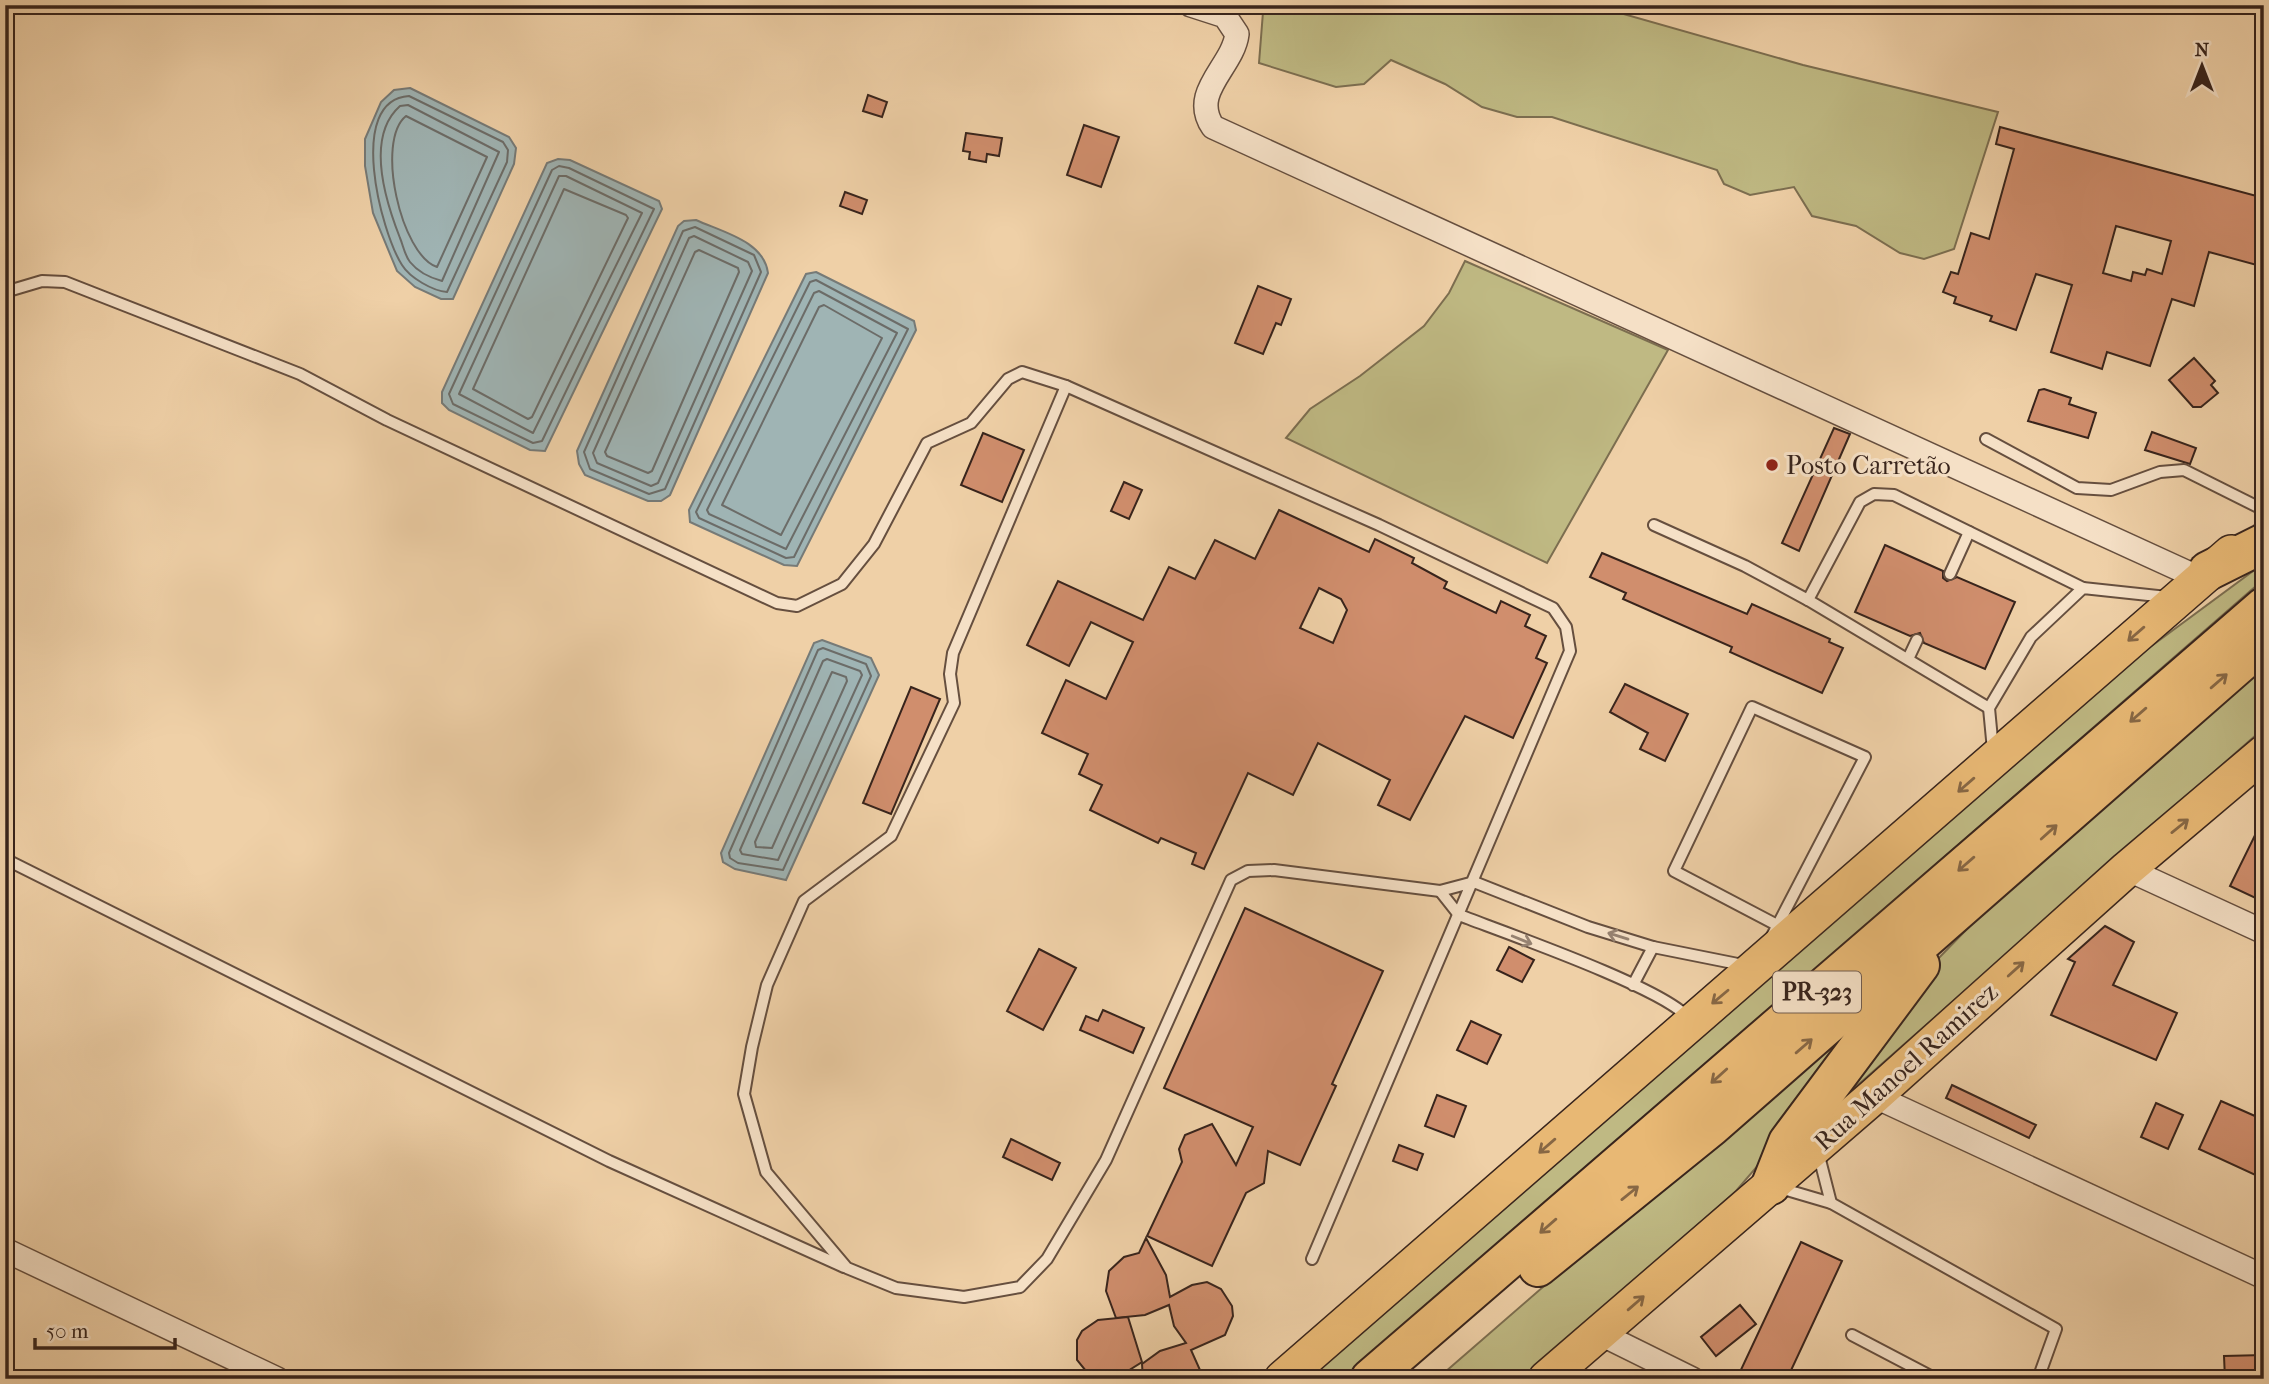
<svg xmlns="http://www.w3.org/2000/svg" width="2269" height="1384" viewBox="0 0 2269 1384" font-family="'IM FELL French Canon',serif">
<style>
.green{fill:#bfb983;stroke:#7c6e50;stroke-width:2}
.water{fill:#9fb4b4;stroke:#767a77;stroke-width:2}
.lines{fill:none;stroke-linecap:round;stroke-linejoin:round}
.shore{stroke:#6c6c68;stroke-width:2}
.building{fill:#d08e6d;stroke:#38241c;stroke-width:2;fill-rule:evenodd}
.lane-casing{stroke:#664f3f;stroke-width:14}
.street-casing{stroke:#664f3f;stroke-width:26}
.primary-casing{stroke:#38241c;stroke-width:38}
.highway-casing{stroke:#38241c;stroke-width:42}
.lane{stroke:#f5e0c6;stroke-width:10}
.street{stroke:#f5e0c6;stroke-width:23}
.primary{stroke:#e8b874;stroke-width:35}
.highway{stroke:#e8b874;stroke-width:38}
.oneway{stroke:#876744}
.oneway2{stroke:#968271}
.poi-dot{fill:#8f2418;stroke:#f5e0c6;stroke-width:2.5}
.labels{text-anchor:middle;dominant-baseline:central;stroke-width:6;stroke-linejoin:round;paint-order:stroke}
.shield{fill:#f5e0c6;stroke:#715c4f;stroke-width:2}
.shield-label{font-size:24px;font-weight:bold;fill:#38241c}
.poi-label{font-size:26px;fill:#38241c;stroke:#f5e0c6;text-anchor:start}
.street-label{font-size:26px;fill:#38241c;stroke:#f5e0c6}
</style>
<rect width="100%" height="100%" fill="#efd0a7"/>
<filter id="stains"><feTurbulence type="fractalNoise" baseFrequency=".00286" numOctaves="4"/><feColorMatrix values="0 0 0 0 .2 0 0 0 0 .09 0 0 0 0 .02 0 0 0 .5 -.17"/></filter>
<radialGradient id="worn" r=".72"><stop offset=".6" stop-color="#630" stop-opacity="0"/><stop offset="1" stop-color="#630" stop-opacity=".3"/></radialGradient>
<g class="green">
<path d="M1244 5H1592L1803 65 1998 112 1954 249 1924 259 1900 253 1856 226 1812 216 1794 187 1750 195 1724 184 1717 170 1552 117H1517L1482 107 1445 84 1391 60 1364 84 1336 87 1259 63 1263 12Z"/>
<path d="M1465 261 1668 350 1547 563 1286 438 1310 409 1360 376 1424 326 1449 293Z"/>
<path d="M2264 563V579L1424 1310 1343 1379H1302L2115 673Z"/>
<path d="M2264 663V728L1843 1098 1932 965 1968 928 2025 871Z"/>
<path d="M1870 1003 1779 1141 1736 1191 1524 1379H1437Z"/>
</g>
<g class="water">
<path d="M410 88 509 137 516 148 514 164 453 299H441L415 287 397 271 373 213 365 166V139L381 102 394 90Z"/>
<path d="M558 159 570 160 659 201 662 209 545 451 530 450 449 410 442 403V392L547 163Z"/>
<path d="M696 220C722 232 764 241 768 273L670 495 661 501H648L585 475 579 464 577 451 678 226 684 221Z"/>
<path d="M816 272 914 321 916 330 797 566 784 565 690 522 689 510 806 274Z"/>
<path d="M822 640 871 658 879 675 786 880 735 869 723 862 721 853 814 643Z"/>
</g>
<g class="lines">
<g class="shore">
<path d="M409 96 503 142 508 150 507 162 447 292C433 291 410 278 402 265 381 232 346 100 409 96Z"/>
<path d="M400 106 408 105 499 152 442 281C431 278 418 272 410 262 405 256 403 245 400 238 385 200 365 137 400 106Z"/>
<path d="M406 116 487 157 437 267C401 255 375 141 406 116Z"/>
<path d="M559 166 569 168 654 209 542 441 533 443 453 404 449 394 552 170Z"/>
<path d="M559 176H566L642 213 533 433 459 394Z"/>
<path d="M564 189 626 215 628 218 532 417 528 419 473 389Z"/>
<path d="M695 227 754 255 761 272 665 489 649 494 590 469 584 452 683 231Z"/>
<path d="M694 236 748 262 752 271 658 483 651 486 597 463 593 453 689 238Z"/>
<path d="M699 250 738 268 739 272 652 471 648 473 607 456 605 452 695 252Z"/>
<path d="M816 280 908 329 794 557 786 558 699 518 696 512 810 282Z"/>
<path d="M819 291 897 333 786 549 709 514 707 510 814 293Z"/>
<path d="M824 305 882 338 781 535 722 505 819 307Z"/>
<path d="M823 648 866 664 871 676 783 870 738 863 730 858 729 853 818 650Z"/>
<path d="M827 659 860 671 862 675 778 860 742 854 740 850 823 661Z"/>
<path d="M832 672 846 677 847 681 772 848 756 847 755 842Z"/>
</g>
</g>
<g class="building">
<path d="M868 95 887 102 882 117 863 111Z"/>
<path d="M1084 125 1119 137 1101 187 1067 175Z"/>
<path d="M2000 127 2264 198V267L2209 252 2194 306 2172 299 2150 366 2107 352 2102 369 2051 352 2072 285 2036 274 2016 330 1990 321 1992 316 1954 303 1956 297 1943 292 1951 272 1958 274 1971 233 1989 239 2014 149 1996 144ZM2116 226 2171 241 2162 274 2147 269 2145 275 2133 272 2131 281 2103 273Z"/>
<path d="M966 133 1002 138 999 156 987 154 986 162 969 159 970 152 963 151Z"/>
<path d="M845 192 867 200 862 214 840 206Z"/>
<path d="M1258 286 1291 299 1281 325 1276 323 1263 354 1235 343Z"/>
<path d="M2194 358 2215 381 2211 385 2218 393 2201 407H2193L2169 380Z"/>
<path d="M2044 389 2071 398 2069 404 2096 413 2088 438 2028 421 2039 390Z"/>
<path d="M1834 428 1850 434 1799 551 1782 543Z"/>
<path d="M2152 432 2196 448 2190 464 2145 450Z"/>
<path d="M983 433 1024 450 1002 502 961 485Z"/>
<path d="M1124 482 1142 490 1129 519 1111 511Z"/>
<path d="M1279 510 1369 552 1375 539 1414 558 1412 563 1447 582 1444 588 1496 613 1501 601 1530 615 1525 626 1546 636 1536 658 1547 663 1513 738 1465 716 1410 820 1378 805 1390 780 1318 743 1293 795 1248 773 1204 869 1192 864 1196 853 1161 838 1158 843 1090 810 1102 785 1079 774 1088 754 1042 733 1066 680 1106 699 1133 642 1091 622 1069 666 1027 645 1058 581 1143 620 1169 567 1195 579 1215 540 1255 559ZM1319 588 1341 599 1347 610 1333 643 1300 628Z"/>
<path d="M1885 545 1943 571V578L1947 581 1957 577 2015 602 1985 669 1924 643 1920 633 1910 636 1855 612Z"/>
<path d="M1602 553 1747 614 1752 604 1830 639 1829 642 1843 648 1822 693 1730 652 1732 647 1623 599 1626 593 1590 577Z"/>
<path d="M1625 684 1688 714 1665 761 1640 749 1648 733 1610 712Z"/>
<path d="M911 687 940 699 891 814 863 803Z"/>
<path d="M2264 817V902L2230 886Z"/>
<path d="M1245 908 1383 971 1332 1084 1336 1086 1300 1165 1268 1151 1264 1183 1246 1193 1212 1266 1147 1236 1182 1162 1179 1149 1185 1135 1212 1124 1236 1165 1253 1127 1164 1088Z"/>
<path d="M2105 926 2134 942 2113 985 2177 1013 2156 1060 2051 1015 2075 962 2068 959Z"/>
<path d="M1509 947 1534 960 1522 982 1497 970Z"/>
<path d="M1039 949 1076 968 1043 1030 1007 1011Z"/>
<path d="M1103 1010 1144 1028 1133 1053 1080 1030 1086 1016 1098 1021Z"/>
<path d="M1471 1021 1501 1035 1487 1064 1457 1050Z"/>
<path d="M1952 1085 2036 1125 2029 1138 1946 1098Z"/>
<path d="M1437 1095 1466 1106 1454 1137 1425 1126Z"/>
<path d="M2221 1101 2264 1120V1179L2199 1149Z"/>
<path d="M2156 1103 2183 1115 2168 1149 2141 1137Z"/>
<path d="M1011 1139 1060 1163 1052 1180 1003 1157Z"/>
<path d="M1399 1145 1423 1154 1417 1170 1393 1161Z"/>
<path d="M1146 1238 1166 1275 1170 1297 1192 1285 1207 1282 1221 1289 1232 1306 1233 1316 1225 1335 1191 1350 1204 1379H1143L1142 1364 1160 1351 1186 1343 1174 1326 1169 1305 1145 1315 1116 1318 1106 1291 1109 1271 1124 1257 1139 1253Z"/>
<path d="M1801 1242 1842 1261 1787 1379H1750L1739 1374Z"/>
<path d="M1740 1305 1756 1324 1716 1356 1701 1337Z"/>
<path d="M1128 1317 1142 1362 1115 1379 1090 1376 1077 1360V1340L1082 1331 1098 1320Z"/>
<path d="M2264 1355V1379H2225L2224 1356Z"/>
</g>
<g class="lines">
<g class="lane-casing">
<g id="lane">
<path d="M5 292 42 281 65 282 300 374 387 420 777 603 797 606 842 584 874 544 927 443 971 423 1008 379 1022 372 1066 386"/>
<path d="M1986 439 2077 488 2111 490 2160 472 2184 470 2264 510"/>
<path d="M1654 525 1745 566 1808 600"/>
<path d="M1950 574 1969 532"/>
<path d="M1908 659 1917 640"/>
<path d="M1989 708 1808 600 1860 502 1874 494 1894 495 2083 588"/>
<path d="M1993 750 1989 708 2031 637 2083 588 2167 597"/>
<path d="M5 859 609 1161 844 1267"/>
<path d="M1440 891 1459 915C1503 932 1667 989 1689 1019"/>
<path d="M1772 936 1865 757 1752 707 1674 871 1777 925"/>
<path d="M1633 985 1653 947"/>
<path d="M1818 1152 1831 1203"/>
<path d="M1780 1188 1831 1203 2056 1329 2038 1379"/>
<path d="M1312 1259 1570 651 1566 627 1553 608 1379 525 1066 386 953 653 950 674 954 703 891 836 804 901 767 985 752 1047 744 1094 766 1172 847 1268 896 1288 964 1297 1020 1287 1047 1259 1106 1160 1231 880 1248 871 1274 870 1440 891 1474 882 1588 927 1653 947 1748 966"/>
<path d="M1852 1335 1936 1379"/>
</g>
</g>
<g class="street-casing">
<g id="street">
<path d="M1191 5 1225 16 1237 34C1233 67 1189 92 1213 127L2199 578"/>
<path d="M2127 869 2264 932"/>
<path d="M1874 1096 2264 1277"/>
<path d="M5 1250 277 1379"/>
<path d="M1601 1334 1692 1379"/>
</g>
</g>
<g class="primary-casing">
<g id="primary">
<path d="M1282 1379 2231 553"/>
<path d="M1546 1379 1874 1096 2127 869 2264 753"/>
</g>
</g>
<g class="highway-casing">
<g id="highway">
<path d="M2208 571 2264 543"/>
<path d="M1771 1185 1788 1142 1920 965"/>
<path d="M1538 1267 1711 1127 2264 642"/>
<path d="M1370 1379 2264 607"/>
</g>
</g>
<use href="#lane" class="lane"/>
<use href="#street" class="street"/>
<use href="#primary" class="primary"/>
<use href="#highway" class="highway"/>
</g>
<defs><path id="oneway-shaft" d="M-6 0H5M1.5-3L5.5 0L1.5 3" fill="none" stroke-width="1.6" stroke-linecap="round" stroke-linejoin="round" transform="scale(1.75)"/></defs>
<g class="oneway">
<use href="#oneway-shaft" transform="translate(2136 634) rotate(139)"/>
<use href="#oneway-shaft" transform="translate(2219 681) rotate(-41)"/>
<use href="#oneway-shaft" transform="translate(2138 715) rotate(139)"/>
<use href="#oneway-shaft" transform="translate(1966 785) rotate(139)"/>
<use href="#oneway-shaft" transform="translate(2180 826) rotate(-39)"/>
<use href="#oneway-shaft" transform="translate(2049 832) rotate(-42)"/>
<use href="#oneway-shaft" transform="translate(1966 864) rotate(139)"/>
<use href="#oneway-shaft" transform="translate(2016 969) rotate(-42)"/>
<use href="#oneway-shaft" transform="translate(1720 997) rotate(140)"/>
<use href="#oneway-shaft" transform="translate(1804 1046) rotate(-41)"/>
<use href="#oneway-shaft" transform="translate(1719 1076) rotate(138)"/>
<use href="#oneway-shaft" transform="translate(1547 1146) rotate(139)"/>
<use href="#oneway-shaft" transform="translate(1630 1193) rotate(-39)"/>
<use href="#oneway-shaft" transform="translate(1548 1226) rotate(139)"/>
<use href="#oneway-shaft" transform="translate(1636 1303) rotate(-41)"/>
</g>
<g class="oneway2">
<use href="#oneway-shaft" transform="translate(1618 936) rotate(-163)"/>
<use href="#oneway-shaft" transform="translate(1522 940) rotate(22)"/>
</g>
<circle class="poi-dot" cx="1772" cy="465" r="7"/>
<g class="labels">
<rect class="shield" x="1773" y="971.5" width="88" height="41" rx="5"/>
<g class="shield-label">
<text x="1817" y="992">PR-323</text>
</g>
<g class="poi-label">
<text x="1786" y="465">Posto Carretão</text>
</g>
<g class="street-label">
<text transform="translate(1906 1067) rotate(-42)">Rua Manoel Ramirez</text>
</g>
</g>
<rect width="2269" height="1384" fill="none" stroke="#efd0a7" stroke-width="28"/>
<rect x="7" y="7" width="2255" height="1370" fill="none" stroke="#38241c" stroke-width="3.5"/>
<rect x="14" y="14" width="2241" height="1356" fill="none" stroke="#38241c" stroke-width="2"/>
<g transform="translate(2202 66)" stroke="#f5e0c6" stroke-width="5" paint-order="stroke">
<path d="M0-5L12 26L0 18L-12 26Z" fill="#38241c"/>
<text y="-10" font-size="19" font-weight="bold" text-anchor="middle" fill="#38241c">N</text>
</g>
<path d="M35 1338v10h140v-10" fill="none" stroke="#38241c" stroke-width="3.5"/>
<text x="46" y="1338" font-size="21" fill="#38241c" stroke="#f5e0c6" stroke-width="5" paint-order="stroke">50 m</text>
<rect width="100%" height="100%" filter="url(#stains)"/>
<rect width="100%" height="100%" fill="url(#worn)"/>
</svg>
